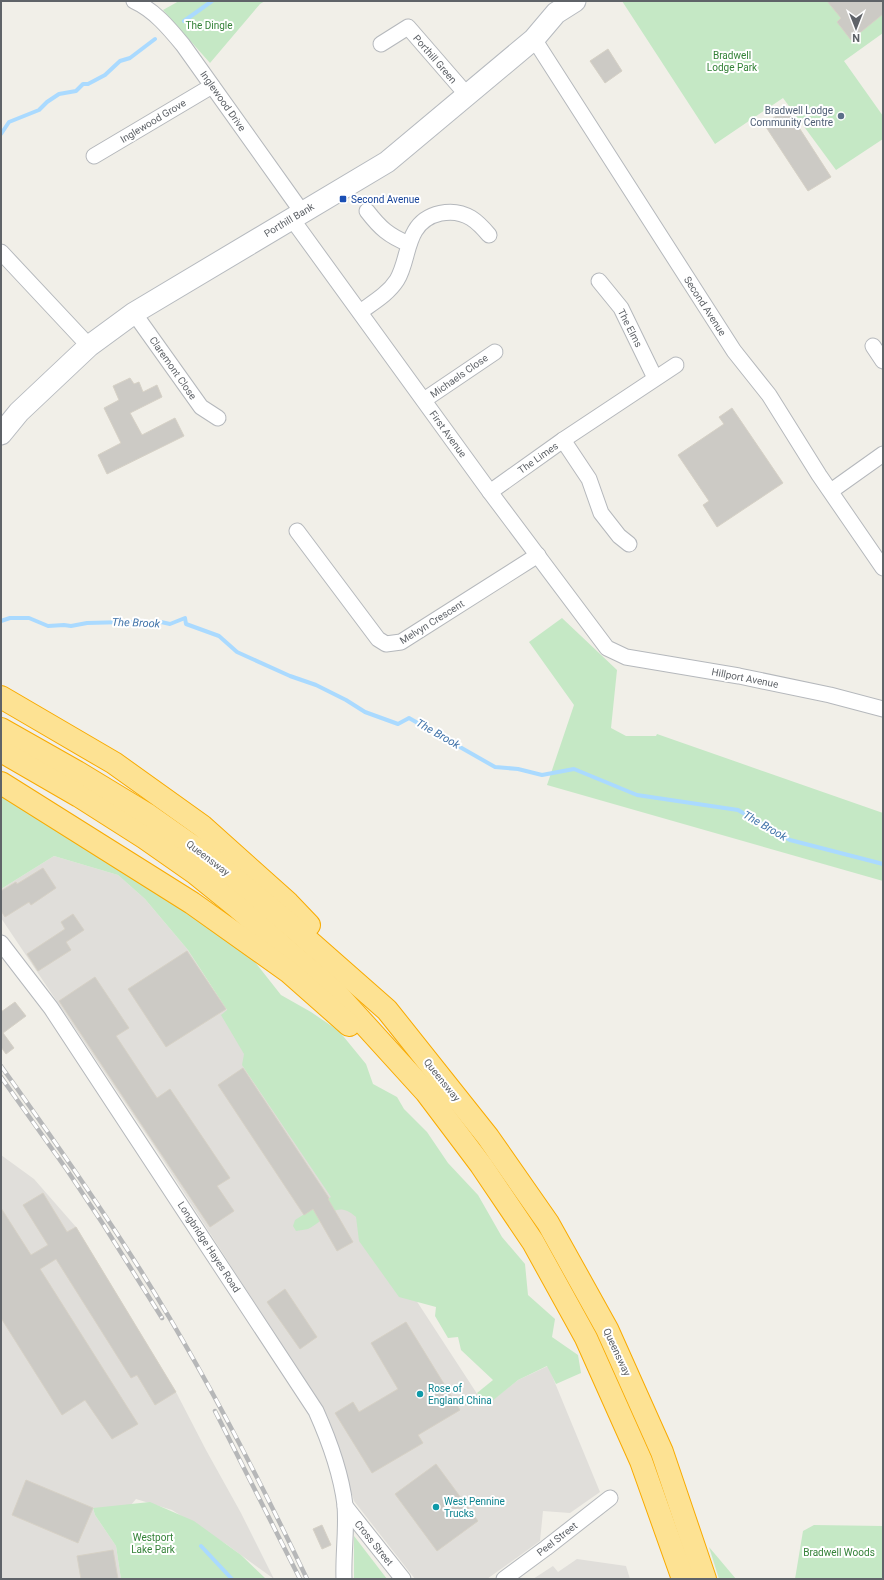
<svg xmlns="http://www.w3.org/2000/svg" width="884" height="1580" viewBox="0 0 884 1580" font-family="Roboto,sans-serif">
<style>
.industrial{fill:#e0deda}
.green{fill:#c5e8c5}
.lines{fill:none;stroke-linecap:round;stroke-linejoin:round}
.stream{stroke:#aadaff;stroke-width:4}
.building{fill:#cccac5;stroke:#d6d1c6}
.street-casing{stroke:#b5b8bc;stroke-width:17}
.secondary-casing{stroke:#b6babf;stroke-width:23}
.highway-casing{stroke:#f9ab00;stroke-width:24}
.street{stroke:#fff;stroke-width:15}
.secondary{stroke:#fff;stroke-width:21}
.highway{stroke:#fde293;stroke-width:22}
.rail-casing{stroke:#b6b7b8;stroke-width:4.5}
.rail{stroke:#fff;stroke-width:3;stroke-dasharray:9;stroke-linecap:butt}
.service-dot{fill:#5c6f8a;stroke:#fff;stroke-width:1.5}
.transit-dot{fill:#1a4fb4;stroke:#fff;stroke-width:1.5}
.culture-dot{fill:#0f9aa8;stroke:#fff;stroke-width:1.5}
.labels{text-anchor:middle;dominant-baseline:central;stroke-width:4;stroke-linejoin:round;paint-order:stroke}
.park-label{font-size:10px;fill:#348238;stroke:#fff}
.street-label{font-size:10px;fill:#5f6368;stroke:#fff}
.service-label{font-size:10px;fill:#4e5e75;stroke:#fff;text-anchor:end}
.transit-label{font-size:10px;fill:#164399;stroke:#fff;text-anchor:start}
.culture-label{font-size:10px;fill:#0d838f;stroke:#fff;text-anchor:start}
.water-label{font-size:11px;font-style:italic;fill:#4174aa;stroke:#fff}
</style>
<rect width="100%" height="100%" fill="#f1efe8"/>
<g class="industrial">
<path d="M54 856 118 875 145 899 188 950 485 1406 518 1380 548 1366 600 1492 570 1513 543 1511 540 1541 487 1579H415L354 1501 328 1417 154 1146 1 918V889Z"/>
<path d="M1 1155 34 1179 76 1227 176 1392 206 1450 241 1513 274 1579 226 1544 172 1510 136 1499 119 1519 93 1508 95 1515 116 1546 121 1579H1Z"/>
<path d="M577 1559 626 1566 630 1579H533L553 1566 558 1572Z"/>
</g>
<g class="green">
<path d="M179 1H265L260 4 210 63 163 10Z"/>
<path d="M622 1H883V33L844 61 883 116V139L836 170 783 98 715 144Z"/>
<path d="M562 618 617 670 611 728 626 736H656L657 734 883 813V881L547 785 574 705 529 642Z"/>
<path d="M1 793 134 876 196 920 251 957 281 995 311 1012 339 1031 366 1064 373 1084 397 1097 404 1109 427 1132 448 1163 478 1195 502 1237 525 1264 528 1295 555 1319 552 1337 578 1355 581 1373 556 1384 547 1366 518 1380 486 1406 477 1393 493 1380 461 1350 458 1337 448 1338 435 1316 436 1307 399 1297 359 1241 356 1217C335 1198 327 1220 308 1229 305 1230 300 1230 296 1231L293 1226 295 1220 331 1197 242 1065 244 1054 221 1015 227 1010 188 950 145 899 118 875 54 856 1 889Z"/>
<path d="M150 1502 194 1521 241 1555 266 1579H121L116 1546 95 1515 93 1508Z"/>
<path d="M814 1525 883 1526V1579H795L803 1531Z"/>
<path d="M354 1536 387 1579H354Z"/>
<path d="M709 1547 736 1579H719Z"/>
</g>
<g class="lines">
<g class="stream">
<path d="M184 21 212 1"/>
<path d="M1 134 9 122 39 110 47 102 59 94 76 91 83 84H88L105 75 120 61 130 58 155 39"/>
<path d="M1 621 10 618H29L48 626 64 625 71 626 87 623 125 622H161L170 624 185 618 186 624 219 636 237 652 290 676 316 685 346 700 365 712 398 724 409 718 495 767 518 769 542 775 574 769 637 795 738 810 790 840 883 864"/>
<path d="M201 1546 232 1579"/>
</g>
</g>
<g class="building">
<path d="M827 1H883V14L851 40 837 22 841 18Z"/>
<path d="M608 49 622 71 605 83 590 61Z"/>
<path d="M787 109 831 177 808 191 764 124Z"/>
<path d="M130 378 134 384 139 382 143 392 157 385 162 397 130 413 142 435 175 418 184 436 107 474 98 455 121 443 104 408 119 400 113 386Z"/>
<path d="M732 408 783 483 717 527 703 505 709 501 678 455 724 424 719 417Z"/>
<path d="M43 868 56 888 31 905 29 902 5 917 1 911V891L16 882 17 884Z"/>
<path d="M73 914 84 930 66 942 71 950 38 971 27 954 65 929 61 922Z"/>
<path d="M187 951 226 1009 166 1047 128 989Z"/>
<path d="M95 977 129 1028 116 1036 157 1098 170 1089 230 1178 217 1186 234 1211 210 1227 59 1001Z"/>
<path d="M15 1002 26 1016 3 1033 14 1048 6 1054 1 1047V1012Z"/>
<path d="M243 1068 329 1198 328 1199 353 1242 337 1251 313 1209 304 1215 218 1085Z"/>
<path d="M43 1193 67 1232 76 1227 176 1392 155 1405 137 1375 131 1378 56 1259 40 1269 138 1424 112 1439 85 1400 62 1415 1 1318V1208L31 1255 48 1245 23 1205Z"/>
<path d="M285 1289 317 1337 300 1349 267 1302Z"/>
<path d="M406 1322 460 1410 418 1435 423 1443 372 1473 335 1413 353 1402 359 1412 398 1389 371 1343Z"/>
<path d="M436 1464 478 1521 437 1551 395 1494Z"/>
<path d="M26 1480 93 1508 78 1543 12 1515Z"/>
<path d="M322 1525 331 1545 322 1549 313 1529Z"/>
<path d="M113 1550 118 1579H81L77 1556Z"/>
</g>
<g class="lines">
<g class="street-casing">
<g id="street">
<path d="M134 1C154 10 169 28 183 45L302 212"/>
<path d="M534 39 734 351 769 395 819 475 883 568"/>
<path d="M381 44 408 27 467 95"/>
<path d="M94 156 212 86"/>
<path d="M367 211C380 228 389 236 409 244"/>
<path d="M292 219 490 492 607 648 626 657 739 676 830 695 883 709"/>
<path d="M1 252 89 346"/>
<path d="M599 281 621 308 655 378"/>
<path d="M360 312C374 302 388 294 397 280 406 265 406 246 415 231 426 212 453 207 471 218 479 223 484 229 489 235"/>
<path d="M134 313 201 407 218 418"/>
<path d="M873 346 883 361"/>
<path d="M424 400 495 352"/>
<path d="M563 440 676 365"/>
<path d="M831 491 883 454"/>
<path d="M490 492 563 440 589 479 601 513 619 536 629 544"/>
<path d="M297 531 378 639 386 644 401 642 538 555"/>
<path d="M1 943 51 1008 316 1411C329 1440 341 1473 345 1505 347 1529 343 1555 344 1579"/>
<path d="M345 1506 403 1579"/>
<path d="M504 1579 546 1548 610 1498"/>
</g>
</g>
<g class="secondary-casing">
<path id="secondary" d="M1 434 19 412 89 346 134 313 387 162 534 39 556 13 575 1"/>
</g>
<g class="highway-casing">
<g id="highway">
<path d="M1 697 114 763 202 826 288 903 309 925"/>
<path d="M1 729 77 772 148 815 212 860 295 929 387 1010 488 1137 548 1223 607 1329 662 1452 705 1579"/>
<path d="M1 751 79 796 145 838 195 873 237 907 336 993 426 1092 481 1165 533 1242 586 1338 641 1461 683 1579"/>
<path d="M1 783 192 903 289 972 349 1025"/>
</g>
</g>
<use href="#street" class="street"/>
<use href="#secondary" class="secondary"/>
<use href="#highway" class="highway"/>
<g class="rail-casing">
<g id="rail">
<path d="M1 1066C49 1133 97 1201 141 1271 203 1370 257 1474 307 1579"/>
<path d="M1 1077 67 1170 103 1224 162 1318"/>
<path d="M215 1411 300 1579"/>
</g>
</g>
<use href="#rail" class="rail"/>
</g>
<circle class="service-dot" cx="841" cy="116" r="4"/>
<rect class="transit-dot" x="339" y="195" width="8" height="8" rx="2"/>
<g class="culture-dot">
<circle cx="420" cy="1394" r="4"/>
<circle cx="436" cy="1507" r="4"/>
</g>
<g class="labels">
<g class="park-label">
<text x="209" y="25">The Dingle</text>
<text x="732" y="55">Bradwell<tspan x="732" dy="12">Lodge Park</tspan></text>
<text x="153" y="1537">Westport<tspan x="153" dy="12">Lake Park</tspan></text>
<text x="839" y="1552">Bradwell Woods</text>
</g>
<g class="street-label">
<text transform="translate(435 59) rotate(49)">Porthill Green</text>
<text transform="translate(223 101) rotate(55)">Inglewood Drive</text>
<text transform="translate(153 121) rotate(-31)">Inglewood Grove</text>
<text transform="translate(289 220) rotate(-31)">Porthill Bank</text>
<text transform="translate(705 306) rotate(57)">Second Avenue</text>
<text transform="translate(630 328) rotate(63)">The Elms</text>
<text transform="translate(173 368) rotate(55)">Claremont Close</text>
<text transform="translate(459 376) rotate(-35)">Michaels Close</text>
<text transform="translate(448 434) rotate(54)">First Avenue</text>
<text transform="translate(538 458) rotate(-35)">The Limes</text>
<text transform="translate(432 622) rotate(-32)">Melvyn Crescent</text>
<text transform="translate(745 678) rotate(11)">Hillport Avenue</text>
<text transform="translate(208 858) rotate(37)">Queensway</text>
<text transform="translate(442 1080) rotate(51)">Queensway</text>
<text transform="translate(209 1247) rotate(57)">Longbridge Hayes Road</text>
<text transform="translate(617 1352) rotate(65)">Queensway</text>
<text transform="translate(557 1539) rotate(-38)">Peel Street</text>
<text transform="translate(374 1543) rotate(51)">Cross Street</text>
</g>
<g class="service-label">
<text x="833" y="110">Bradwell Lodge<tspan x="833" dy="12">Community Centre</tspan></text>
</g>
<g class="transit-label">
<text x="351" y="199">Second Avenue</text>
</g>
<g class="culture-label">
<text x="428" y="1388">Rose of<tspan x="428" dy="12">England China</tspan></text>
<text x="444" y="1501">West Pennine<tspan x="444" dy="12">Trucks</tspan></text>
</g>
<g class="water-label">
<text transform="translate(136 623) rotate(2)">The Brook</text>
<text transform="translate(438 734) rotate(30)">The Brook</text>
<text transform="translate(765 826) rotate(30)">The Brook</text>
</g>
</g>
<rect width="884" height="1580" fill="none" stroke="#5f6368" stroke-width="4"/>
<g transform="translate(856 28) rotate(180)" stroke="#ffffff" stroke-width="3" paint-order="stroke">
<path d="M0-3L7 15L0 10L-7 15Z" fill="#5f6368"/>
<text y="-6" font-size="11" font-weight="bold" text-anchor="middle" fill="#5f6368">N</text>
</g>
</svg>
